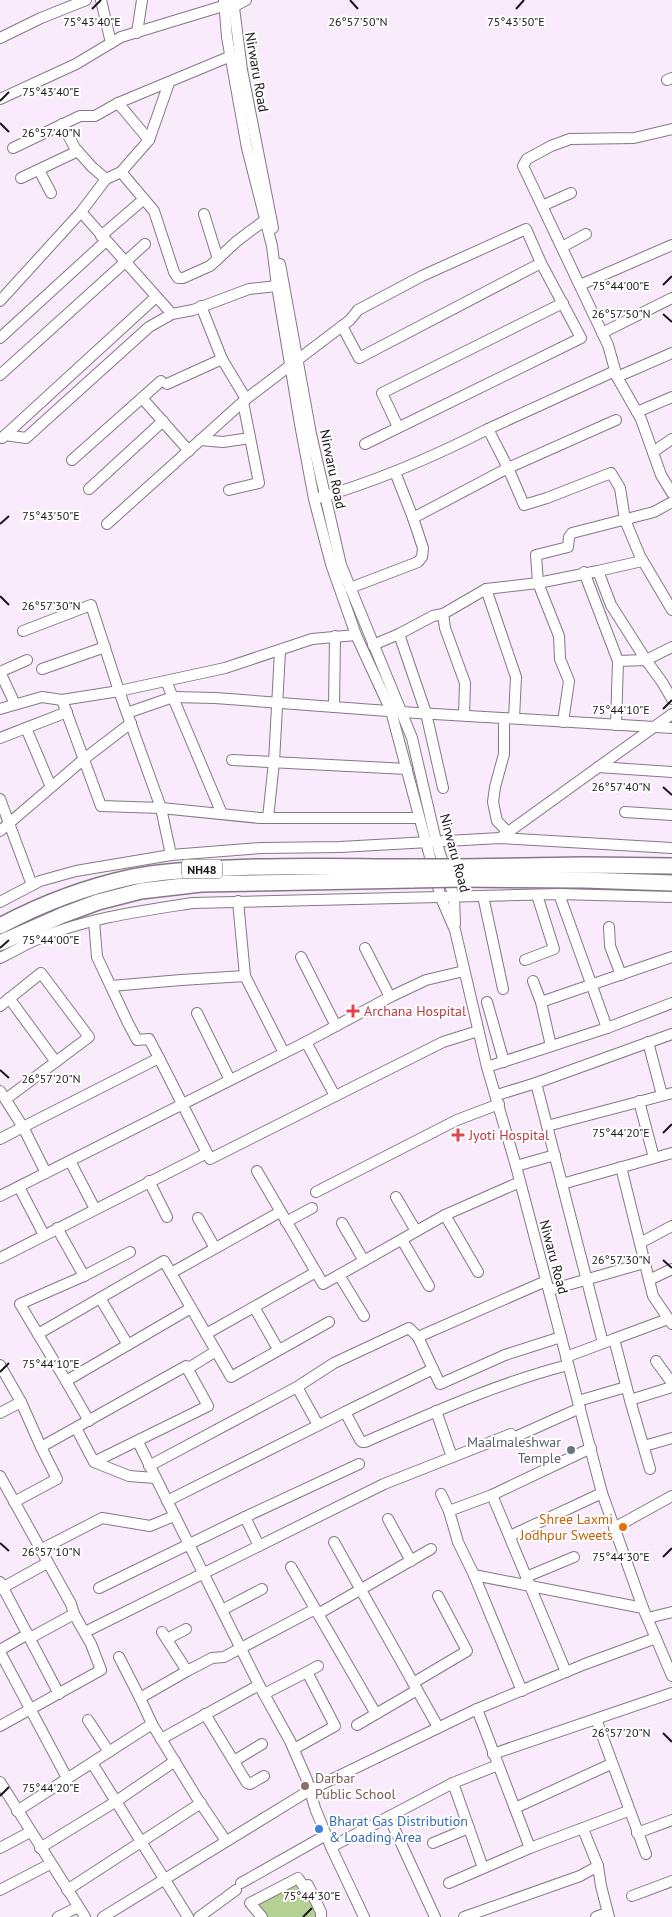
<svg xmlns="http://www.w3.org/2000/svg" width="672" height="1917" viewBox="0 0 672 1917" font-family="'PT Sans',sans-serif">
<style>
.green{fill:#b5d093}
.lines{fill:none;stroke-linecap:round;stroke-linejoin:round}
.minor-casing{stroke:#847886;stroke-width:12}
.highway-casing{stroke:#847886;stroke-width:18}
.minor{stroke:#fff;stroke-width:10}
.highway{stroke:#fff;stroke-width:15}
.highway-bridge-casing{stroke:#847886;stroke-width:18;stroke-linecap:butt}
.highway-bridge{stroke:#fff;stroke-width:15}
.ticks{fill:none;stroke:#1b161c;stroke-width:2}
.health-dot{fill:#e0444e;stroke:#fff;stroke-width:2}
.worship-dot{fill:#6b7280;stroke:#fff;stroke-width:2}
.food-dot{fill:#e8710a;stroke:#fff;stroke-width:2}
.education-dot{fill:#8d6e63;stroke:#fff;stroke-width:2}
.shop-dot{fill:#3f7fe0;stroke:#fff;stroke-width:2}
.labels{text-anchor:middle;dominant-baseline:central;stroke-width:4;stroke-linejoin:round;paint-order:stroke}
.shield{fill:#fff;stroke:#5f5c60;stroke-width:1}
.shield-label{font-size:12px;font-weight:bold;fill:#1b161c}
.street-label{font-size:14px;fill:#1b161c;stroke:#fff}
.health-label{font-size:14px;fill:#be3a42;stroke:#fff;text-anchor:start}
.worship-label{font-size:14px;fill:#5b616d;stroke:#fff;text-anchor:end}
.food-label{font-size:14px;fill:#c56008;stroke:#fff;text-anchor:end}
.education-label{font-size:14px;fill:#785e54;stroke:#fff;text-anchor:start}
.shop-label{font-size:14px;fill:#366cbe;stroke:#fff;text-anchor:start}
.ticks-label{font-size:12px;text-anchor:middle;fill:#1b161c;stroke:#fff;stroke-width:4;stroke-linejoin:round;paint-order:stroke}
</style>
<rect width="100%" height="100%" fill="#f9ebfb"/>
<path class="green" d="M298 1883 308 1889 319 1917H267L257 1905Z"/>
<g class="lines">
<g class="minor-casing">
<g id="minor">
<path d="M101 0 111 43"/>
<path d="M224 0 227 37 247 148 272 246 277 286 300 424 314 499 331 564 356 635 391 711 441 898 455 930 487 1067 516 1166 602 1493 643 1608 672 1676"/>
<path d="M233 0 242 70 273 228"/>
<path d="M233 7 246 0"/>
<path d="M137 33 142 0"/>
<path d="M0 38 41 18 86 0"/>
<path d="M667 80 672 78"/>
<path d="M0 99 76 64 121 37 223 6"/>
<path d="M62 124 75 148 92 167 106 179"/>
<path d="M672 129 634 138 570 139 551 146 527 159 523 166 608 345 617 377 641 419 661 475 672 493"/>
<path d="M149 140 169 83"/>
<path d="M13 148 80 116H95L118 103 231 56"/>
<path d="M39 170 51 193"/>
<path d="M121 172 154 211 174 272 178 278H183L210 266 237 241 265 220"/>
<path d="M21 178 78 151"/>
<path d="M542 206 571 193"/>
<path d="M81 212 106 179 121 172 149 140 118 103"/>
<path d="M204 214 218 259"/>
<path d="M101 236 144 199"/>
<path d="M562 247 586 234"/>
<path d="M280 264 311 434 341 565 412 738 436 841 454 897 455 924"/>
<path d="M580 285 672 245"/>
<path d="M0 301 81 212 172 314 193 310 249 289 277 286"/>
<path d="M201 306 222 359 246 399"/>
<path d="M342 326 359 358 541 263"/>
<path d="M602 333 672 298"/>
<path d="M0 338 106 241"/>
<path d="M615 371 488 429 508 468 616 420"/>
<path d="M0 375 145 244"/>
<path d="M617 377 672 353"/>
<path d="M167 384 222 359"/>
<path d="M142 398 189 451"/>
<path d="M637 412 672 397"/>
<path d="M398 427 382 393 563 303"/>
<path d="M5 435 26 438 149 327 172 314"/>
<path d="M2 438 156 297"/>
<path d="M200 440 223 442 250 438"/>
<path d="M653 452 672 439"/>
<path d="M72 460 161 381"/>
<path d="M89 489 163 421"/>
<path d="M229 490 259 483 243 402"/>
<path d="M318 498C378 481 433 457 488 429"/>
<path d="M413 518 508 468 524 505 547 498 611 473 620 488 625 520 640 556 672 610"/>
<path d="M107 524 246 399 350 320 358 310 422 276 526 229 541 263 581 338 365 444"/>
<path d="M598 571 642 561"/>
<path d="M584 572 618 661 616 725"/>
<path d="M350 588 418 562 422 557 423 548 413 518 395 472"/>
<path d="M486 589 516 677 514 718"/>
<path d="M443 614 486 589 538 583 536 555 568 547 569 537 572 533 654 512 672 502"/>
<path d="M23 631 91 605 119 691 225 668 312 639 356 635"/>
<path d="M399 634 426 713 443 788"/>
<path d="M373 645 399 634 433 616 443 614 445 628 465 683 464 715"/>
<path d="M618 661 646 660 662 682 672 699"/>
<path d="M42 669 105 647"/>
<path d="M166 681 222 814"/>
<path d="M62 700 101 806 161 808 260 818H419"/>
<path d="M15 704 0 672 27 660"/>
<path d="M334 707 335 636"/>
<path d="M0 709 42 697 62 700 119 691 161 808 171 855"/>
<path d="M127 713 173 697 215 698 401 712 672 728"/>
<path d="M504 718V754L495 787 493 802 497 821 508 832"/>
<path d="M563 722 569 681 560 659 559 636 538 583 598 571 611 605 646 660 672 647"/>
<path d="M26 728 51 787"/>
<path d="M0 738 67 712"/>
<path d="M232 760 407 769"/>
<path d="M598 767 672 772"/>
<path d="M0 799 32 885"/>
<path d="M625 812 672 815"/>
<path d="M268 818 274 762 280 651"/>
<path d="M0 831 84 759 131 723"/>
<path d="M500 838 672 714"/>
<path d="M559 894 607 1028"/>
<path d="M483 896 503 989"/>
<path d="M238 901 245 976"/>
<path d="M0 902 40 881 76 871 171 855 261 848 340 847 500 838 672 848"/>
<path d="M94 921 97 957 128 1023 137 1040 149 1039 159 1058"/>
<path d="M609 927 610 946 621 975"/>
<path d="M365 948 390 997"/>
<path d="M301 957 336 1026"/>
<path d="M0 958C13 952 25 944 38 939 87 918 141 911 193 903L559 894 672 897"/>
<path d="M525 960 554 949 537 895"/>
<path d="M533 981 541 1002 551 1046"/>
<path d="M111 986 181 980 245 976 284 1053"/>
<path d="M9 998 56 1062"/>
<path d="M487 1002 504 1062"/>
<path d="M541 1002 672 957"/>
<path d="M0 1006 41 973 89 1037 6 1099"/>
<path d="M197 1013 230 1080"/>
<path d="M306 1042 335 1096"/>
<path d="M648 1042 662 1095"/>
<path d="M487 1067 607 1028 672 1003"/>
<path d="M536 1083 672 1034"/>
<path d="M0 1091 23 1127 159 1058 210 1159 443 1042 478 1031"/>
<path d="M497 1095 536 1083 603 1343"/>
<path d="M639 1101 654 1158 672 1153"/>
<path d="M547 1126 672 1093"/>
<path d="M0 1139 23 1127 46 1173"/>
<path d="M70 1161 95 1209"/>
<path d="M516 1166 555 1155"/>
<path d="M621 1167 653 1296 672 1324"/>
<path d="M257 1171 323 1284 445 1215 520 1182"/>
<path d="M149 1181 167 1217"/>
<path d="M562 1184 654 1158"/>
<path d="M19 1187 44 1235"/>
<path d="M316 1192 457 1120 499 1104"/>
<path d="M0 1196 306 1042 390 997 426 980 464 971"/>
<path d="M396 1197 416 1231"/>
<path d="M280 1212 171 1273 231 1377 329 1322"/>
<path d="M445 1215 478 1272"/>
<path d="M198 1218 215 1248"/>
<path d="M286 1222 312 1208"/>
<path d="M342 1223 364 1261"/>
<path d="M57 1228 84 1276 20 1304 66 1381 191 1308"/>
<path d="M402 1240 429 1286"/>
<path d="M640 1243 672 1226"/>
<path d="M0 1258 207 1153"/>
<path d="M339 1275 364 1316"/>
<path d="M84 1276 130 1252"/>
<path d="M649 1280 672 1269"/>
<path d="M546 1281 418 1337 440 1384 505 1355 561 1337"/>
<path d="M550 1290 644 1263"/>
<path d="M100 1298 128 1345"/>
<path d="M254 1307 278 1349"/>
<path d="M38 1334 164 1261 171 1273"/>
<path d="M206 1334 316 1272"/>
<path d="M614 1339 668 1319"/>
<path d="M566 1357 614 1339 630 1400 650 1469"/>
<path d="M656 1361 672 1383"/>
<path d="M0 1365 21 1402 41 1447 186 1366 208 1406 94 1462 76 1428"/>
<path d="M187 1369 216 1351"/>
<path d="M66 1381 89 1421"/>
<path d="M297 1387 318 1425"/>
<path d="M630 1400 672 1387"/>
<path d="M578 1401 626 1387"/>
<path d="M436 1411 452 1457"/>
<path d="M345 1412 433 1369"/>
<path d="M0 1413 21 1402"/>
<path d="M138 1442 259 1685 290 1741 307 1780 315 1808 331 1847 364 1917"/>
<path d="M644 1446 672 1438"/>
<path d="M94 1462 129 1476 155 1478"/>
<path d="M149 1466 297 1387 334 1363 409 1328 418 1337"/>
<path d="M0 1476 71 1604 74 1614 91 1644 101 1670 0 1726"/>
<path d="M441 1494 449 1511"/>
<path d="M492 1495 591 1448"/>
<path d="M167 1501 345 1412 360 1440 362 1442H365C432 1413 498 1383 568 1365"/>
<path d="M14 1502 57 1479 41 1447"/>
<path d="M245 1517 259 1546"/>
<path d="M388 1519 411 1561"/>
<path d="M614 1528 672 1496"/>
<path d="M510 1536 602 1493"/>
<path d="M334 1542 438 1727"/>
<path d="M40 1550 102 1518 150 1526 174 1516"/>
<path d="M291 1567 376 1714"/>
<path d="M474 1575 643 1608"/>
<path d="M526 1577 574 1557"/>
<path d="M0 1582 59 1694"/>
<path d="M99 1588 245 1517 359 1464"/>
<path d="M0 1589 47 1563"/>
<path d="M222 1610 262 1589"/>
<path d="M318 1614 431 1549"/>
<path d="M648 1618 672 1612"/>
<path d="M85 1632 384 1484 511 1434 513 1438 580 1408"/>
<path d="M30 1638 74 1614"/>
<path d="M167 1639 186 1629"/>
<path d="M0 1650 28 1634"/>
<path d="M0 1652 67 1778"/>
<path d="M119 1657 140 1698"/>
<path d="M187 1671 212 1658 224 1657 315 1609"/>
<path d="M307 1672 318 1666"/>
<path d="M413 1683 467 1651 438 1596"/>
<path d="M522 1691 474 1575 458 1542 449 1511 492 1495 566 1672"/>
<path d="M264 1694 307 1672 335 1726 294 1749"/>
<path d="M477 1709 530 1848"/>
<path d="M205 1714 247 1783 250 1784 264 1776"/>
<path d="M596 1719 646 1854"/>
<path d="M88 1720 109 1752"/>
<path d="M152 1724 197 1798 226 1841"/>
<path d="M357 1725 417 1690"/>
<path d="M161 1739 259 1685"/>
<path d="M493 1754 672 1693"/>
<path d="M234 1761 262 1744"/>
<path d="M92 1763 188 1917"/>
<path d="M0 1782 85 1917"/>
<path d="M453 1783 483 1868"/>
<path d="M515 1808 611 1764"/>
<path d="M17 1811 152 1724 140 1698 187 1671 162 1632"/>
<path d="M389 1817 435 1917"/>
<path d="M583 1829 598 1866 601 1886 609 1917"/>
<path d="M637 1833 672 1820"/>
<path d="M433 1843 469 1828"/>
<path d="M331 1847 453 1783 498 1765"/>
<path d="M0 1848 30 1832"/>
<path d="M40 1848 115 1802 175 1761"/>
<path d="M241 1883 326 1835"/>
<path d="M449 1883 530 1848 628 1811"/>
<path d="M0 1890 50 1864"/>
<path d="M67 1890 201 1803"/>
<path d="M632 1896 672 1881"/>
<path d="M58 1917 78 1907"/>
<path d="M103 1917 310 1790 477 1709 585 1664 656 1638"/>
<path d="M199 1917 236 1890"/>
<path d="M262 1917 250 1903 298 1878 304 1887 308 1885 321 1912V1917"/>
<path d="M464 1917 580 1876 598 1866"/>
<path d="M596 1917 607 1913"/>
</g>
</g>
<g class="highway-casing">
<g id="highway">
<path d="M459 867 583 865 672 866"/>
<path d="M461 879 584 880 672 883"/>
<path d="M0 926C41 904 86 887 132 877 164 871 198 869 230 868 291 865 352 867 413 867"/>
<path d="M0 943 63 915 98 902 141 891 201 884 412 880"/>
</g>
</g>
<use href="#minor" class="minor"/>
<use href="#highway" class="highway"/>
<g class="highway-bridge-casing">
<g id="highway-bridge">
<path d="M413 867H459"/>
<path d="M412 880 461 879"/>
</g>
</g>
<use href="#highway-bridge" class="highway-bridge"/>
</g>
<path class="ticks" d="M350 0 358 9M92 9 101 0M516 9 524 0M0 101 9 92M0 123 9 132M663 285 672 276M663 314 672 322M0 524 9 516M0 596 9 605M663 709 672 700M663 787 672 795M0 948 9 940M0 1070 9 1078M663 1133 672 1124M663 1260 672 1268M0 1372 9 1363M0 1543 9 1551M663 1557 672 1548M663 1733 672 1742M0 1796 9 1787M303 1917 312 1908"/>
<g class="health-dot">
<path d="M350.5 1003.5h5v5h5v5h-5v5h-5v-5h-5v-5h5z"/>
<path d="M455.5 1127.5h5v5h5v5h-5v5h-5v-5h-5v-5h5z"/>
</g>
<circle class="worship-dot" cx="571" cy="1450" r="5"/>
<circle class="food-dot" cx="623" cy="1527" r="5"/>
<circle class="education-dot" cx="305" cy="1786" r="5"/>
<circle class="shop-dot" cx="319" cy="1829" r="5"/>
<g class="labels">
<rect class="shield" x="182" y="859.5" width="40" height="19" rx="4"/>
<g class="shield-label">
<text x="202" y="869">NH48</text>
</g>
<g class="street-label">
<text transform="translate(257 72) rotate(80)">Nirwaru Road</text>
<text transform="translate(333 469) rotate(78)">Nirwaru Road</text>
<text transform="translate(455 853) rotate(75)">Nirwaru Road</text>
<text transform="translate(554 1257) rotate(75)">Niwaru Road</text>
</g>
<g class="health-label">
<text x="364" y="1011">Archana Hospital</text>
<text x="469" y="1135">Jyoti Hospital</text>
</g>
<g class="worship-label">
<text x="561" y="1442">Maalmaleshwar<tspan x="561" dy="16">Temple</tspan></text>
</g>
<g class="food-label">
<text x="613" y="1519">Shree Laxmi<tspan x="613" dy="16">Jodhpur Sweets</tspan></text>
</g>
<g class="education-label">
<text x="315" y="1778">Darbar<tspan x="315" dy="16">Public School</tspan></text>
</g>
<g class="shop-label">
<text x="329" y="1821">Bharat Gas Distribution<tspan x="329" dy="16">&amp; Loading Area</tspan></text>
</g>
</g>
<g class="ticks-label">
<text x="92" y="26">75°43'40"E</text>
<text x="358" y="26">26°57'50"N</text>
<text x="516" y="26">75°43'50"E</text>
<text x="51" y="96">75°43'40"E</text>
<text x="51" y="137">26°57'40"N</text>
<text x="621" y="290">75°44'00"E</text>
<text x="621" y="318">26°57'50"N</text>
<text x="51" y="520">75°43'50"E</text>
<text x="51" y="610">26°57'30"N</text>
<text x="621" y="714">75°44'10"E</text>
<text x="621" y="791">26°57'40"N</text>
<text x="51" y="944">75°44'00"E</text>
<text x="51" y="1083">26°57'20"N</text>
<text x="621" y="1137">75°44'20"E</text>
<text x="621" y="1264">26°57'30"N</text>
<text x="51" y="1368">75°44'10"E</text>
<text x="51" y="1556">26°57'10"N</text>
<text x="621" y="1561">75°44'30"E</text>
<text x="621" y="1737">26°57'20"N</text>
<text x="51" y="1792">75°44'20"E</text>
<text x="312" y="1900">75°44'30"E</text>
</g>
</svg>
